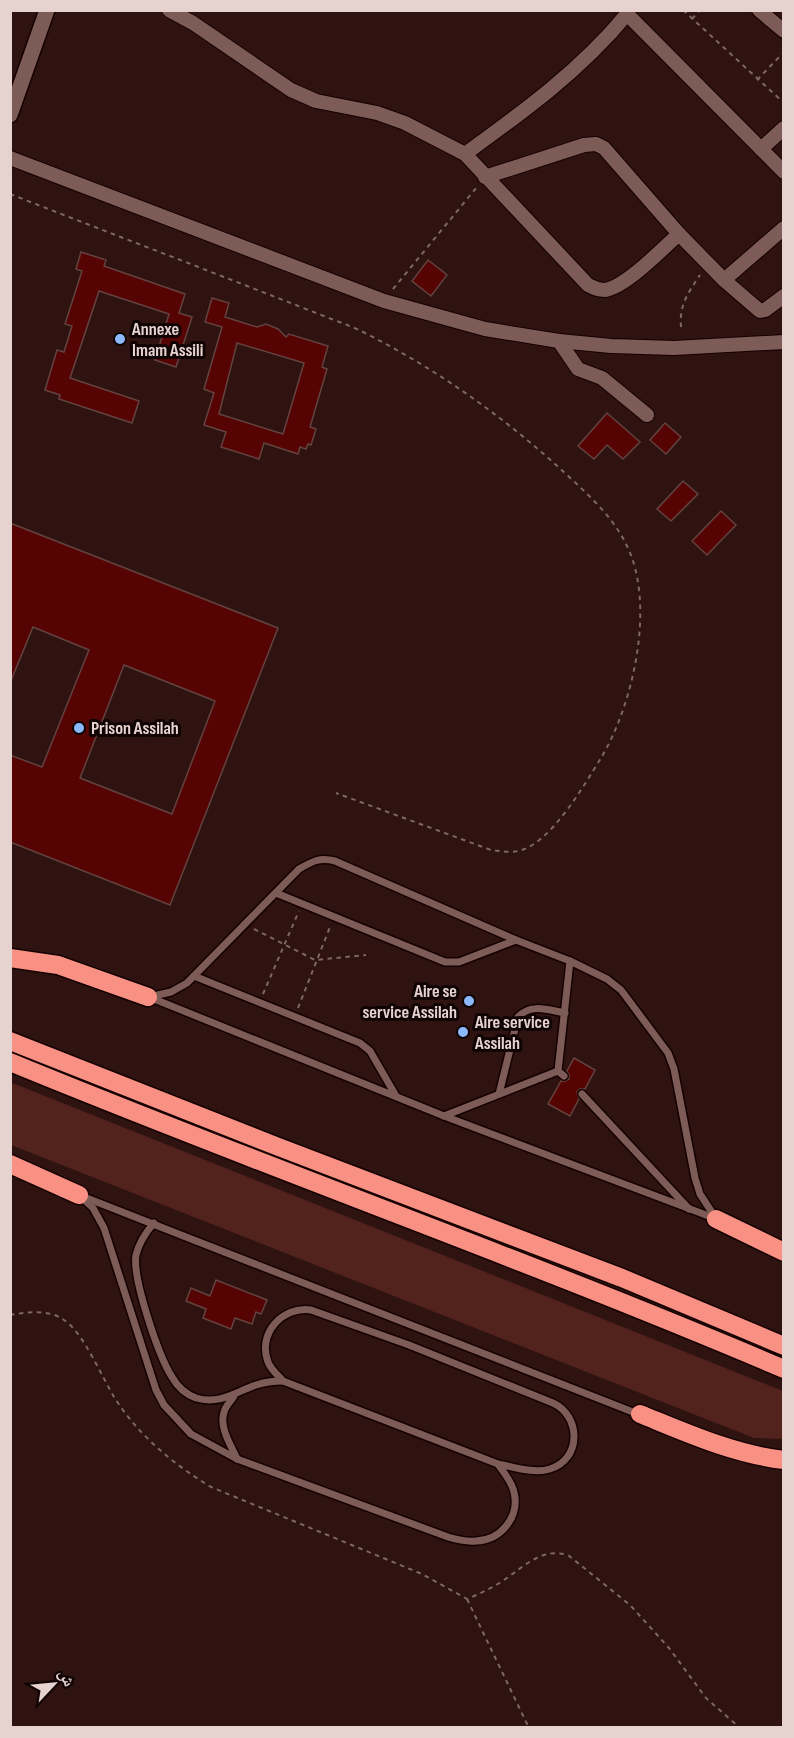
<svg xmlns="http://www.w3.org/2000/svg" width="794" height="1738" viewBox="0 0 794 1738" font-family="'Sofia Sans Condensed','Noto Naskh Arabic',sans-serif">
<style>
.green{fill:#52221d}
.building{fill:#560304;stroke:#63433f;stroke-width:1.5;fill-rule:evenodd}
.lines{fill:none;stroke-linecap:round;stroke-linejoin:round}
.service-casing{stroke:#150101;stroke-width:10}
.minor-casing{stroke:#150101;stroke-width:16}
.tertiary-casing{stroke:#150101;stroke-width:18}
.motorway-casing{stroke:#150101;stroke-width:21}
.path{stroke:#7f6764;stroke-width:2;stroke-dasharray:4.5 4.5;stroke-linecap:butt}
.service{stroke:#7d5b56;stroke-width:7}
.minor{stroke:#7d5b56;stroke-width:14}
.tertiary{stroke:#7d5b56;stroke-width:15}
.motorway{stroke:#f89083;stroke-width:18}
.poi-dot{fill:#8cb9fc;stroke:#0f0403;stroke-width:2}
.labels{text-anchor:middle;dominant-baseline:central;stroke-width:6;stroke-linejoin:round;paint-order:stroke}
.poi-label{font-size:18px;font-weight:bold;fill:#e6d2cf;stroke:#0f0403;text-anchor:start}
</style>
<rect width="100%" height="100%" fill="#2e1310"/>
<path class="green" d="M10 1082 783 1391V1439L754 1438 11 1145Z"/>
<g class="building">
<path d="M81 252 106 260 104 266 185 294 179 313 192 317 176 367 155 360 169 314 99 291 70 378 139 401 132 423 59 399 60 395 45 390 57 350 64 352 72 326 65 324 82 271 76 269Z"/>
<path d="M428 260 447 275 431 296 412 281Z"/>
<path d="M212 298 229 303 225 317 257 327 266 324 278 329 286 337 289 334 328 346 322 367 327 369 310 427 316 429 311 445 308 444 306 449 300 447 298 454 264 443 259 459 221 447 226 432 204 425 214 393 204 389 222 327 205 322ZM237 343 304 363 283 434 219 414Z"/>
<path d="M607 413 640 442 623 459 607 445 594 459 578 446Z"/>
<path d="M665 423 681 437 666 454 650 440Z"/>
<path d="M683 481 698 494 671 521 657 509Z"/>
<path d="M721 511 736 525 707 555 692 541Z"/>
<path d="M10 523 278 628 170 905 10 842V755L42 767 89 650 33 627 10 683ZM124 665 215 701 172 814 80 778Z"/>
<path d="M574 1058 595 1070 585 1089H580L577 1092 579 1099 570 1116 548 1104 561 1081H565L569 1079V1075L567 1071Z"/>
<path d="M216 1280 267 1300 261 1314 256 1312 252 1324 235 1318 231 1329 203 1318 206 1309 186 1301 191 1288 210 1296Z"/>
</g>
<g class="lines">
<g class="service-casing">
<g id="service">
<path d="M276 893 445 962H459L516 940"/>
<path d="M194 976 360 1043 370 1051 396 1096"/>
<path d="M149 997 171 992 187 983 299 869C313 861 320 857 335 861L516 940 570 961 607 979 621 990 633 1006 668 1053 674 1069 695 1178 700 1194 715 1217"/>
<path d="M149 997 444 1116 714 1218"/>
<path d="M564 1076 558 1071 570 961"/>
<path d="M499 1094 518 1017C531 1003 548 1010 565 1013"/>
<path d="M582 1094 689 1209"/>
<path d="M444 1116 558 1071"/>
<path d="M79 1195 93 1208 104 1228 156 1390 164 1405 191 1434 237 1459 448 1537C458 1540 467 1542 476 1541 501 1540 520 1517 514 1492 512 1482 504 1473 498 1464L283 1381C278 1375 271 1370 268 1362 257 1333 283 1306 311 1310L409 1345 553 1403C581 1416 582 1459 550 1469 534 1474 514 1467 498 1464"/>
<path d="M84 1197 638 1414"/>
<path d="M154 1223C146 1232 139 1243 136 1255 132 1278 159 1357 172 1377 177 1386 185 1394 196 1398 220 1405 235 1392 256 1385 265 1382 274 1381 283 1381"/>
<path d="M234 1396C231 1401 225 1407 224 1412 219 1428 231 1445 237 1459"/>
</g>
</g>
<g class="minor-casing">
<g id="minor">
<path d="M169 10 193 23 291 90 316 101 377 113 405 123 465 154 588 285C594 288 598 290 605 290 626 287 663 248 679 234L724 280 784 228"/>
<path d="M759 10 784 31"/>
<path d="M761 149 784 128"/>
<path d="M465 154C523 112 581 70 627 14L784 172"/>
<path d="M10 158 384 301 485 329 559 341 611 346 674 348 784 342"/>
<path d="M485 177 584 145 596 144 604 148 679 234"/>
<path d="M724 280 760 311 765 310 784 296"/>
<path d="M559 341 578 369 602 378 647 415"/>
</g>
</g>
<g class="tertiary-casing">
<path id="tertiary" d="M10 115 47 10"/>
</g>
<g class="motorway-casing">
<g id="motorway">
<path d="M10 958 58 965 148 997"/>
<path d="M10 1041 276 1146 622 1278 784 1346"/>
<path d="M10 1062C267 1168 528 1260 784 1369"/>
<path d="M10 1164 79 1195"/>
<path d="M716 1219 784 1252"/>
<path d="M640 1414C687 1433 733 1454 784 1460"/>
</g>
</g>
<g class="path">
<path d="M683 10 784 103"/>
<path d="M692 19 700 10"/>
<path d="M757 80 784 52"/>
<path d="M10 194C89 225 168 255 247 286 273 296 298 306 324 316 338 322 352 326 365 333 434 368 497 412 555 464 581 488 612 514 627 546 656 605 633 705 601 758 584 785 551 844 518 851 509 853 500 851 491 850L336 793"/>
<path d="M393 289 477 187"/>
<path d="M681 327C679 305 688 293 700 275"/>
<path d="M254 929 315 960 366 955"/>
<path d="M263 994 299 911"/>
<path d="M298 1008 330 927"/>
<path d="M10 1315C28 1312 49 1309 64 1320 83 1332 102 1377 114 1397 138 1435 173 1464 211 1487L422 1574 467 1599C479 1594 490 1589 501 1582 523 1568 540 1547 568 1555L630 1605 669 1648 706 1698 740 1728"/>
<path d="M467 1599 529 1728"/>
</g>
<use href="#service" class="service"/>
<use href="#minor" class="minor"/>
<use href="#tertiary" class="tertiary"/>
<use href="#motorway" class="motorway"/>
</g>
<g class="poi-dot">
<circle cx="120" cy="339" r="6"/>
<circle cx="79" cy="728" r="6"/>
<circle cx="469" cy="1001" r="6"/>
<circle cx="463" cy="1032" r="6"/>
</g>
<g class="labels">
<g class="poi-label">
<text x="132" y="329">Annexe<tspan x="132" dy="21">Imam Assili</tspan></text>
<text x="91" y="728">Prison Assilah</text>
<text x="457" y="991" text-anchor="end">Aire se<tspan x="457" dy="21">service Assilah</tspan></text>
<text x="475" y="1022">Aire service<tspan x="475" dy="21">Assilah</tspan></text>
</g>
</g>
<rect width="794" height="1738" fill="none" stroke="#e6d2cf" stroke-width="24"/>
<g transform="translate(54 1684) rotate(64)" stroke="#0f0403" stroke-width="4.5" paint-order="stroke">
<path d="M0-4.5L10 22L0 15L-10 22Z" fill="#e6d2cf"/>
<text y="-9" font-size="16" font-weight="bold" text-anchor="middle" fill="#e6d2cf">ش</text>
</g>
</svg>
